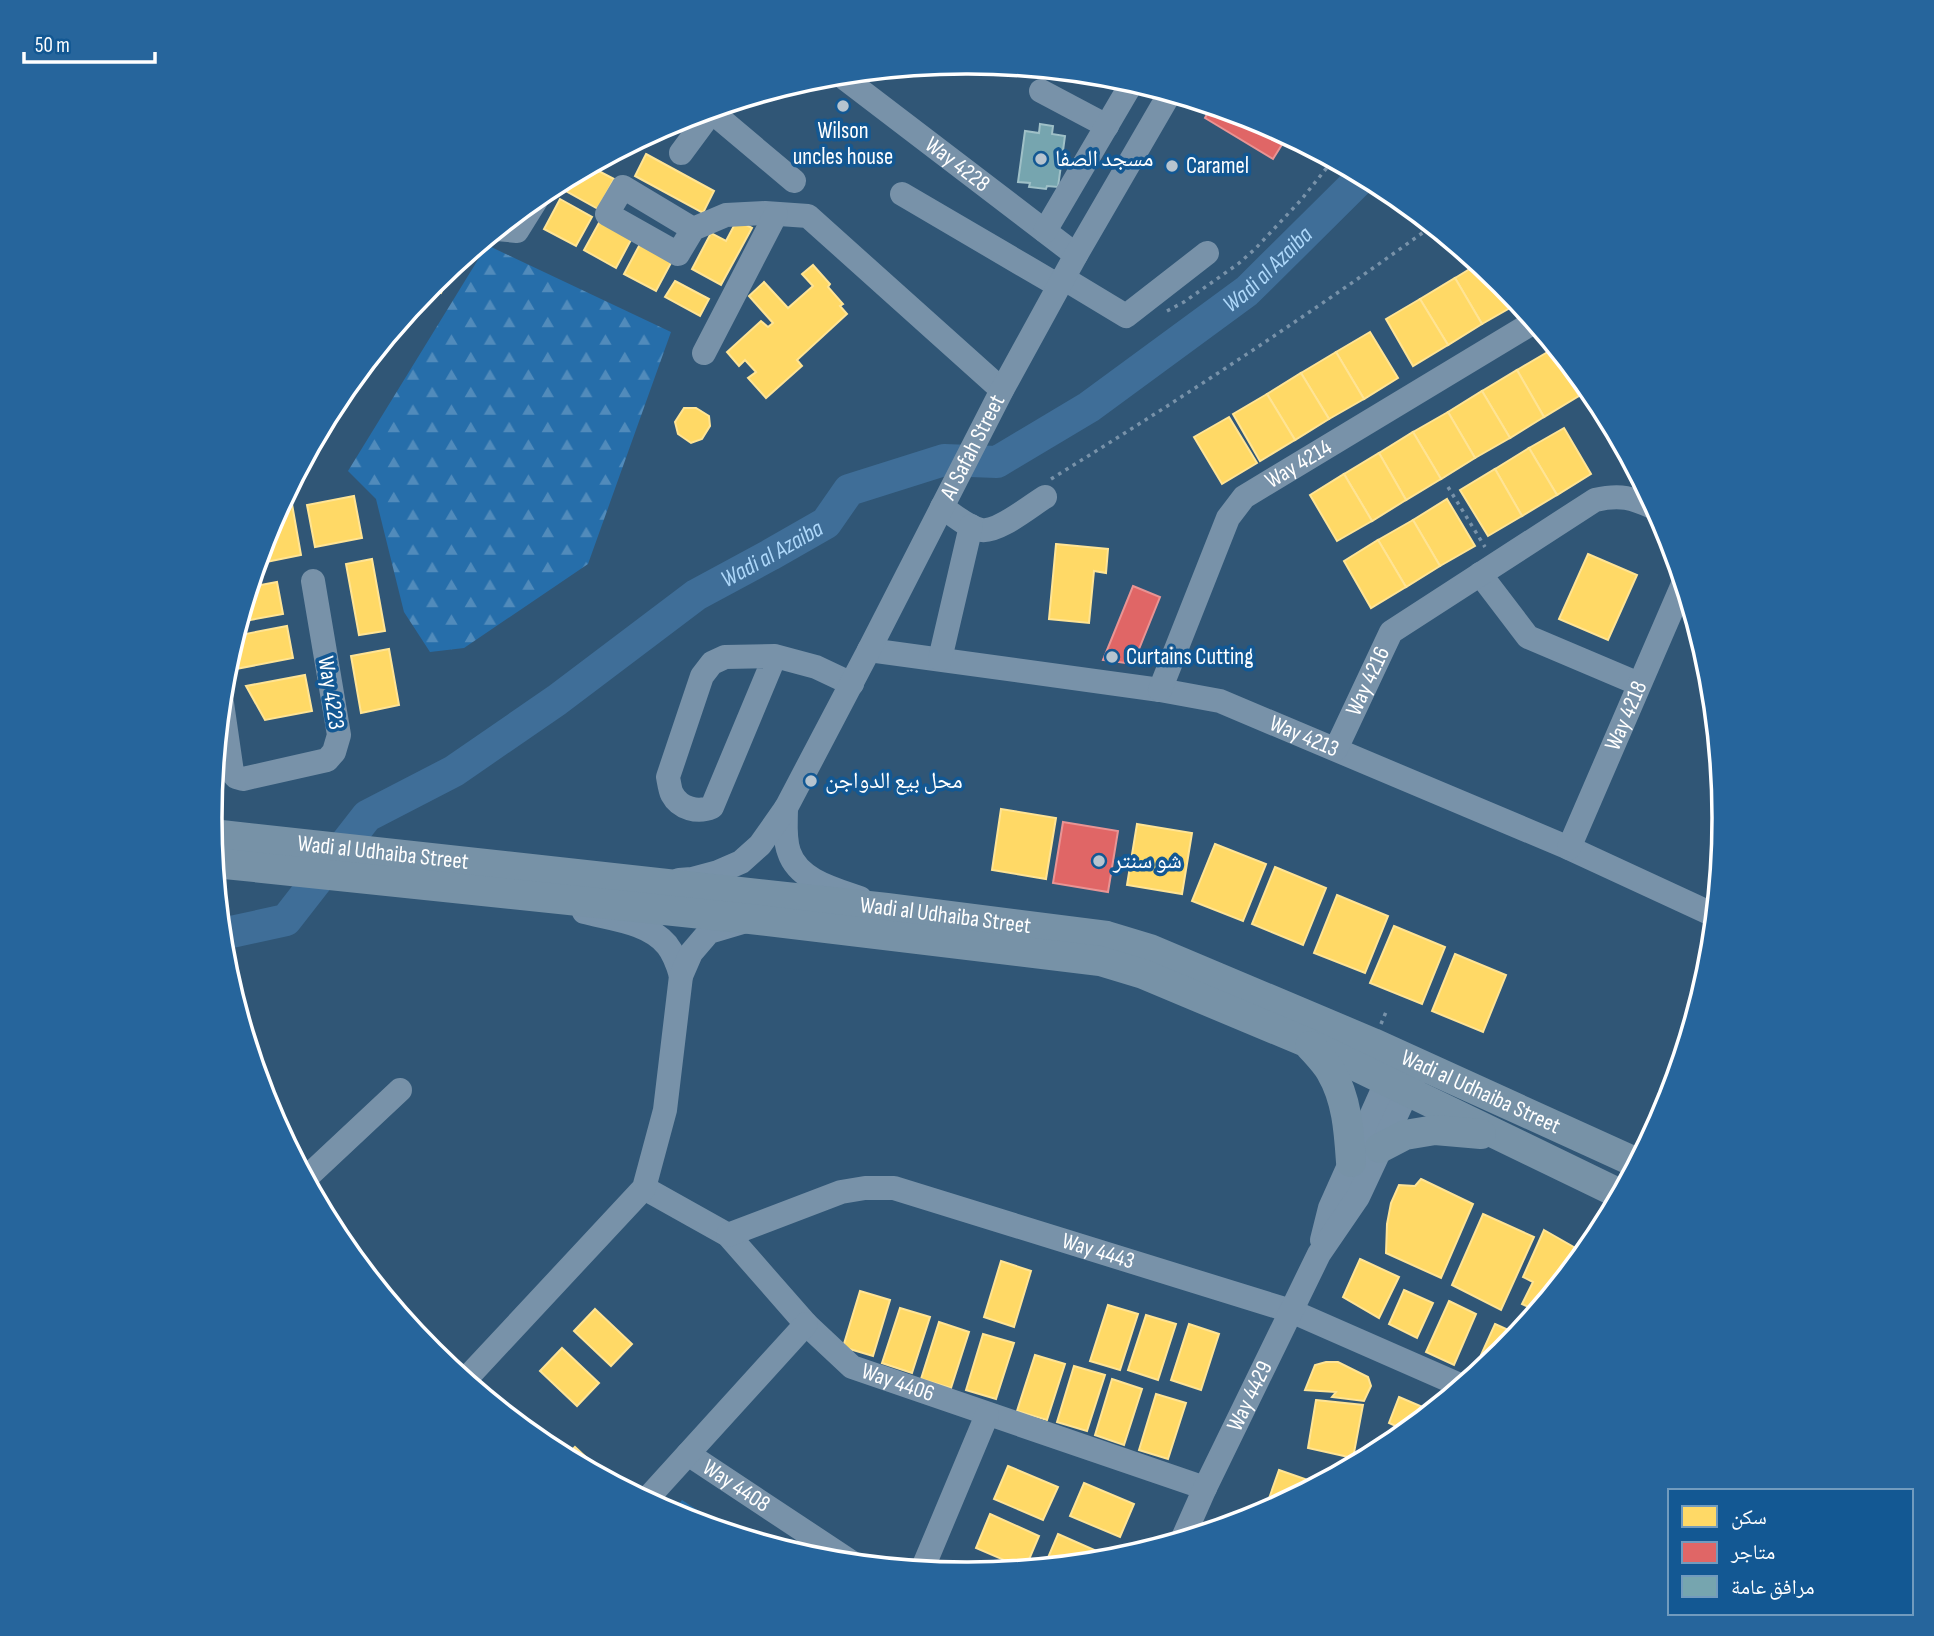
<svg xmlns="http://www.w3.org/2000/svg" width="1934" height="1636" viewBox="0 0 1934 1636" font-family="'Sofia Sans Condensed','Noto Naskh Arabic',sans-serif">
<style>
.green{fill:#266eaa}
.forest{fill:url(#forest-firs)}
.homes{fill:#ffd966;stroke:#ffe494;stroke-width:2}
.shops{fill:#e06666;stroke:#e99494;stroke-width:2}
.public{fill:#76a5af;stroke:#9fc0c7;stroke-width:2}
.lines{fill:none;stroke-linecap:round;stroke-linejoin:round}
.river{stroke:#3f6e98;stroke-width:32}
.path{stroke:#7892a9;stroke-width:3.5;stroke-dasharray:3.5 5;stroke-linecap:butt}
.minor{stroke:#7892a9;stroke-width:24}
.major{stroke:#7792a7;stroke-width:30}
.poi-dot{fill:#b7c4cf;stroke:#135893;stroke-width:2.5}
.labels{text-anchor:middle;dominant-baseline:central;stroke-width:7;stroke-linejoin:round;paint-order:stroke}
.poi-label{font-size:23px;fill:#fff;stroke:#135893;text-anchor:start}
.street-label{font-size:23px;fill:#fff;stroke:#135893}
.water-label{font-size:24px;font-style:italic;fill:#add7f9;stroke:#135893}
.rim{fill:none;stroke:#fff;stroke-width:3.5}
</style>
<defs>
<pattern id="forest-firs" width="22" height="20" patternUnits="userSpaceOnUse" patternTransform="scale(1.75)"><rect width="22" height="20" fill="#266eaa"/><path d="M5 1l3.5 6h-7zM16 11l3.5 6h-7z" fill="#518bbb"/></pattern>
</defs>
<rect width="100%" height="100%" fill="#305676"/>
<path class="green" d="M682 1500 723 1527V1531L671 1513Z"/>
<path class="forest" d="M487 245 671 332 588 564 464 648 430 652 404 612 376 499 348 471Z"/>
<g class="homes">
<path d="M646 154 714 191 703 213 635 176Z"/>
<path d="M589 166 614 179 598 209 566 191 576 173Z"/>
<path d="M560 199 592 217 576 246 544 229Z"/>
<path d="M737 220 752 228 721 285 692 269 711 233 726 241Z"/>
<path d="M600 221 632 238 616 268 584 250Z"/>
<path d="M640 244 672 261 656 291 624 274Z"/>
<path d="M456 263 441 293 429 287 432 283Z"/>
<path d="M1478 264 1502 283 1517 304 1482 324 1455 278Z"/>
<path d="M813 265 830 284 828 287 843 304 840 306 847 314 797 360 802 366 766 398 748 378 756 372 745 360 739 366 727 352 761 321 768 327 773 323 749 296 764 282 788 308 813 286 802 274Z"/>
<path d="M1455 278 1482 324 1448 345 1420 299Z"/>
<path d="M675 281 709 299 700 316 665 297Z"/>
<path d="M1420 299 1448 345 1413 366 1386 319Z"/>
<path d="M1370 332 1398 378 1364 399 1336 352Z"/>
<path d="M1555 347 1590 390 1579 396 1551 350Z"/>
<path d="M1551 350 1579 396 1544 417 1517 370Z"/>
<path d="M1336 352 1364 399 1329 419 1301 373Z"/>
<path d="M1517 370 1544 417 1510 438 1482 391Z"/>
<path d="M1301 373 1329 419 1295 440 1267 394Z"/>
<path d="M1482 391 1510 438 1475 458 1448 412Z"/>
<path d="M342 392 344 393 330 418 327 417Z"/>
<path d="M1267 394 1295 440 1260 461 1233 414Z"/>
<path d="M684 408H696L709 416 710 426 702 439 691 443 678 434 675 422Z"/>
<path d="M1448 412 1475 458 1441 479 1413 432Z"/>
<path d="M1229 417 1257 463 1222 484 1194 437Z"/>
<path d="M1564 428 1591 474 1557 495 1529 448Z"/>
<path d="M1413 432 1441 479 1406 500 1379 453Z"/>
<path d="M1529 448 1557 495 1522 516 1495 469Z"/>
<path d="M1379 453 1406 500 1372 521 1344 474Z"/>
<path d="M1495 469 1522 516 1488 536 1460 490Z"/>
<path d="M1344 474 1372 521 1337 541 1310 495Z"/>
<path d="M354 496 362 538 315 547 307 505Z"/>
<path d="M1447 499 1475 546 1440 566 1413 520Z"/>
<path d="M292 504 301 555 261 563 260 556 266 536 274 534 271 522 280 506Z"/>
<path d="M1413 520 1440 566 1406 587 1378 540Z"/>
<path d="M1378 540 1406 587 1371 608 1344 561Z"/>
<path d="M1056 544 1108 549 1106 573 1094 571 1089 623 1049 619Z"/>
<path d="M1588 554 1637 575 1608 640 1559 619Z"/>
<path d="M372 559 385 631 359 635 346 564Z"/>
<path d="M277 582 283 614 239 622 250 587Z"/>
<path d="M287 626 293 658 236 669 232 646 235 636Z"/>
<path d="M389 649 399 705 361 713 351 656Z"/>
<path d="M305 675 312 711 265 720 246 686Z"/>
<path d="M1001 809 1056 818 1046 879 992 870Z"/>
<path d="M1137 824 1192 833 1182 894 1127 885Z"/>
<path d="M1215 844 1266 864 1243 921 1192 901Z"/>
<path d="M1275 867 1326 888 1303 945 1252 924Z"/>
<path d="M1337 895 1388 916 1365 973 1314 953Z"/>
<path d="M1394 926 1445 947 1422 1004 1370 983Z"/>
<path d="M1455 954 1506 975 1483 1032 1432 1011Z"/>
<path d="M1421 1179 1473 1204 1441 1278 1386 1253 1387 1224 1391 1203 1399 1185 1415 1186Z"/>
<path d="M1483 1214 1534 1237 1501 1310 1452 1285Z"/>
<path d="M1544 1230 1577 1249 1572 1260 1577 1262 1537 1311 1522 1304 1533 1282 1523 1277Z"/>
<path d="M1360 1259 1399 1277 1379 1318 1343 1297Z"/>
<path d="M1001 1261 1031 1271 1014 1327 984 1317Z"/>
<path d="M1404 1290 1433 1303 1417 1338 1389 1324Z"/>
<path d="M860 1291 890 1300 873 1356 843 1347Z"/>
<path d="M1449 1301 1476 1314 1454 1365 1426 1352Z"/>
<path d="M1108 1305 1138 1314 1120 1370 1090 1361Z"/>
<path d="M900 1308 930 1317 912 1373 882 1363Z"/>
<path d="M595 1309 632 1344 611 1366 574 1331Z"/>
<path d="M1146 1315 1176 1324 1158 1380 1128 1370Z"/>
<path d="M939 1322 969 1332 951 1388 921 1379Z"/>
<path d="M1189 1324 1219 1334 1201 1390 1171 1380Z"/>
<path d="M1495 1324 1517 1334 1502 1353 1491 1362 1490 1359 1481 1355Z"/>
<path d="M983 1334 1014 1343 996 1399 966 1390Z"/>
<path d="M562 1348 599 1383 577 1406 540 1371Z"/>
<path d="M1035 1355 1065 1364 1047 1420 1017 1411Z"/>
<path d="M1326 1362H1338L1368 1377 1371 1386 1364 1401 1332 1397 1336 1392 1305 1390 1315 1365Z"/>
<path d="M1074 1366 1105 1375 1087 1431 1057 1422Z"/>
<path d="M1112 1379 1142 1389 1124 1445 1095 1435Z"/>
<path d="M1156 1394 1186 1403 1168 1459 1139 1450Z"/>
<path d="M1399 1397 1432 1411 1407 1431 1389 1423Z"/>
<path d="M1316 1400 1363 1405 1353 1458 1308 1448Z"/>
<path d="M1389 1436 1397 1440 1383 1449Z"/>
<path d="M575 1447 613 1482H612L565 1457Z"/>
<path d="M1008 1466 1058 1487 1043 1520 994 1499Z"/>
<path d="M1279 1470 1319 1484 1272 1509 1266 1507Z"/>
<path d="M1084 1483 1134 1504 1120 1537 1070 1516Z"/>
<path d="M990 1514 1039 1536 1025 1569 976 1548Z"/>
<path d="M1058 1534 1108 1556 1106 1561 1044 1567Z"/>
<path d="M966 1562 990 1572 961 1574Z"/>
</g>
<g class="shops">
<path d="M1212 105 1257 119 1288 135 1273 159 1205 118Z"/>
<path d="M1133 586 1160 597 1133 664 1103 660Z"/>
<path d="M1063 822 1118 831 1108 892 1053 883Z"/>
</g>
<path class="public" d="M1040 124 1053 126 1052 134 1065 136 1058 187 1047 186 1046 189 1029 187 1030 183 1018 182 1025 131 1039 133Z"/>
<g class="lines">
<path class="river" id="s1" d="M222 934 286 920 367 816 454 771 557 700 696 595 770 555 826 523 849 490 944 460 997 462 1089 407 1247 291 1363 176"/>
<g class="path">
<path d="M1167 311 1184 302 1238 264 1255 249 1301 200 1333 160"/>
<path d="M1051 479C1181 399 1309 315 1432 226"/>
<path d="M1448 487 1485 547"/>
<path d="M1381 1024 1386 1012"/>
</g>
<g class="minor">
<path id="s2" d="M839 74 1076 255"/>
<path d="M1041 91 1107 126"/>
<path d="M711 109 712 112 794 181"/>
<path d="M681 153 715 107"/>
<path d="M902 194 1059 286"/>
<path d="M497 229 517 231 540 194"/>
<path d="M693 229 623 187 607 214 678 254 693 229 726 215 765 213 808 216 1002 390"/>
<path d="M1045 231 1133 81"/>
<path d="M1063 278 1126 316 1207 253"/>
<path d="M704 353 776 214"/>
<path d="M942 507C954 515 967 527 981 530 998 533 1030 506 1045 497"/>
<path d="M1480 574 1528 637 1639 684"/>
<path id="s3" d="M869 650 1160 690 1220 701 1569 848 1714 915"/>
<path d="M775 656 712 807C698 813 680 809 672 794 670 790 669 782 668 777L702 676 712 663 725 657 775 656 816 667 852 684"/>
<path d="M940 659 971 526"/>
<path id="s4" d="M1160 690 1228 518 1244 497 1534 322"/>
<path d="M222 703 232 772 236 777 243 779 327 760 334 752 339 735 313 581"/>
<path id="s5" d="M1336 749 1391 632 1595 500C1621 494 1632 498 1655 508"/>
<path d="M786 808C786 822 784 838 789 852 798 880 834 889 860 898"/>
<path id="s6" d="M1569 848 1683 584"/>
<path id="s7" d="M679 880 692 879 718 872 741 862 760 845 786 808 869 650 1002 390 1076 255 1170 93"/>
<path d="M584 912C611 919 648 922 667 945 674 954 678 965 681 976"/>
<path d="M306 1178 400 1090"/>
<path id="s8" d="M644 1188 728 1235 806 1324 852 1367 1205 1488"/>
<path id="s9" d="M728 1235 841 1192 865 1188H894L1291 1311 1462 1386"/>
<path d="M1322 1240 1330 1208 1393 1067"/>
<path d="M465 1380 644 1188 665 1110 681 976 691 953 709 932 746 921"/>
<path id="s10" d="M688 1454 854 1564"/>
<path d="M646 1500 806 1324"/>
<path id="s11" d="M1182 1540 1205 1488 1319 1254 1358 1197 1415 1075"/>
<path d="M922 1570 987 1415"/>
</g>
<g class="major">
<path id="s12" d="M212 834 887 908 1107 936 1150 949 1373 1043 1637 1163"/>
<path d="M215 863 750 919 1100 961 1143 974 1308 1043 1620 1194"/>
<path d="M1310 1046C1317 1054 1326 1063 1331 1072 1347 1099 1349 1132 1351 1162"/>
<path d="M1380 1148 1405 1135 1435 1130 1481 1134"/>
</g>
</g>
<g class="poi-dot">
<circle cx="843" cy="106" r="7"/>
<circle cx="1041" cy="159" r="7"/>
<circle cx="1172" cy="166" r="7"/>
<circle cx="1112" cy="657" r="7"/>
<circle cx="811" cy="781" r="7"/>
<circle cx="1099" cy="861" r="7"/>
</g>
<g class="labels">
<g class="poi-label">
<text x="843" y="131" text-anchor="middle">Wilson<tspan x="843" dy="26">uncles house</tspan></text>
<text x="1055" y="159">مسجد الصفا</text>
<text x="1186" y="166">Caramel</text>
<text x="1126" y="657">Curtains Cutting</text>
<text x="825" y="781">محل بيع الدواجن</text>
<text x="1113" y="861">شو سنتر</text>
</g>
<g class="street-label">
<text stroke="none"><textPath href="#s2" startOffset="149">Way 4228</textPath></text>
<text stroke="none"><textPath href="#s7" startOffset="542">Al Safah Street</textPath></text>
<text stroke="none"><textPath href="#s4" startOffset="275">Way 4214</textPath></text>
<text stroke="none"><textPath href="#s5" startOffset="75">Way 4216</textPath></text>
<text transform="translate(331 693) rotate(81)">Way 4223</text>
<text stroke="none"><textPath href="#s6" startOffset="144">Way 4218</textPath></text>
<text stroke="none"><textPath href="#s3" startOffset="446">Way 4213</textPath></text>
<text stroke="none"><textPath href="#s12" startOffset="172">Wadi al Udhaiba Street</textPath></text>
<text stroke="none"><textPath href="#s12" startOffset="738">Wadi al Udhaiba Street</textPath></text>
<text stroke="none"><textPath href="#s12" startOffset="1306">Wadi al Udhaiba Street</textPath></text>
<text stroke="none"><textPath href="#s9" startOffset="388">Way 4443</textPath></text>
<text stroke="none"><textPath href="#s8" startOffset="326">Way 4406</textPath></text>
<text stroke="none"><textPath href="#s11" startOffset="159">Way 4429</textPath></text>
<text stroke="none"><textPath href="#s10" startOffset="58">Way 4408</textPath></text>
</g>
<g class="water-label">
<text stroke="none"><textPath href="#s1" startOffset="1269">Wadi al Azaiba</textPath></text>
<text stroke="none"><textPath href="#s1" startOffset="681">Wadi al Azaiba</textPath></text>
</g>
</g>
<path d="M0 0H1934V1636H0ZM966 74H968A744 744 0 0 1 1712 818V818A744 744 0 0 1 968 1562H966A744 744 0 0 1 222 818V818A744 744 0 0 1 966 74Z" fill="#26659c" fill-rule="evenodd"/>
<path class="rim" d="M966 74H968A744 744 0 0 1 1712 818V818A744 744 0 0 1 968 1562H966A744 744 0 0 1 222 818V818A744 744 0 0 1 966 74Z"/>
<rect x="1668" y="1489" width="245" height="126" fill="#135893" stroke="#719bbe" stroke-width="2"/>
<rect x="1682" y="1506" width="35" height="21" fill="#ffd966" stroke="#719bbe" stroke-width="2"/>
<text x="1731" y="1524" font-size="21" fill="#ffffff">سكن</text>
<rect x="1682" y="1542" width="35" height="21" fill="#e06666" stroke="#719bbe" stroke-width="2"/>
<text x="1731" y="1559" font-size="21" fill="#ffffff">متاجر</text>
<rect x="1682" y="1576" width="35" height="21" fill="#76a5af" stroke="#719bbe" stroke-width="2"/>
<text x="1731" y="1594" font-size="21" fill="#ffffff">مرافق عامة</text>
<path d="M24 52v10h131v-10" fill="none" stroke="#ffffff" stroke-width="3.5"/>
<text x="35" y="52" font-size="21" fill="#ffffff" stroke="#135893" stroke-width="5" paint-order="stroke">50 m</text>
</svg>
